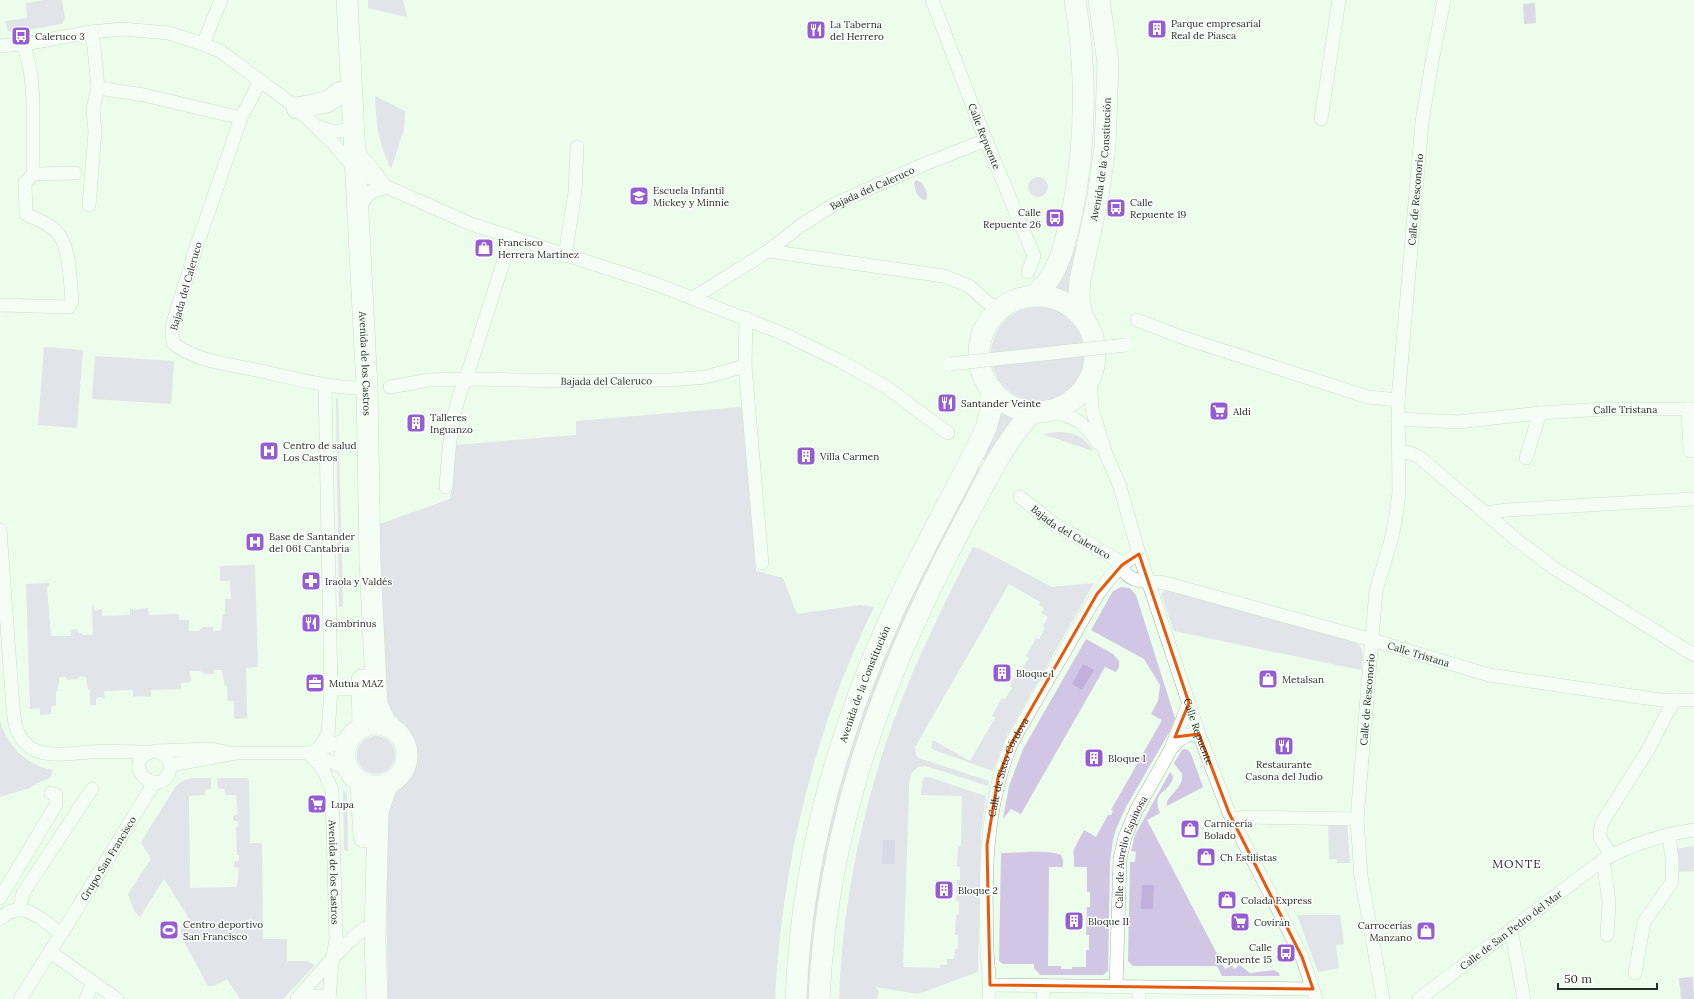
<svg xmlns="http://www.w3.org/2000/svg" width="1694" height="999" viewBox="0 0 1694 999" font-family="Lora,serif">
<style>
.green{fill:#d2c6e5}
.water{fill:#c1afdc}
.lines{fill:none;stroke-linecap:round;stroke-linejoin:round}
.minor-casing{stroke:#9eb99e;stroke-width:14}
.primary-casing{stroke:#9eb99e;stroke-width:22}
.minor{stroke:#fff;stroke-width:13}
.primary{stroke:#fff;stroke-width:21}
.minor-bridge-casing{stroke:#9eb99e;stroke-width:14;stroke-linecap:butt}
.minor-bridge{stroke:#fff;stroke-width:13}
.marked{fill:none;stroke:#e8590c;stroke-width:3;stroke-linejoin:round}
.labels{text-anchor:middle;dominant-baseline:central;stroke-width:3;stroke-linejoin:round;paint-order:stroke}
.poi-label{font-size:10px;fill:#253025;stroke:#fff;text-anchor:start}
.street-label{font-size:10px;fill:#253025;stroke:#fff}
.quarter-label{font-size:12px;letter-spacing:1px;fill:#253025;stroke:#fff}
</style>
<rect width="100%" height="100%" fill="#ecfdec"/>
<g class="green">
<path d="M44 0H62L65 18 62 24 15 32 8 31 5 21 27 18 26 3Z"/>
<path d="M368 0H403L407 17 368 8Z"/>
<path d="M375 96 405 111 404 129 391 169C378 141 376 126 375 96Z"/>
<circle cx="1038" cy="187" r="10"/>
<path d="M1072 246 1079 248 1070 293 1056 288 1060 282Z"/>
<circle cx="1038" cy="354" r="47"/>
<path d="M44 347 83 350 77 428 38 425Z"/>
<path d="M95 356 174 361 171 404 92 399Z"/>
<path d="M336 398 338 399 343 607H339Z"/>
<path d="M742 407 756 571 783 578 797 614 860 605 874 607C814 730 782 863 775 999H388L385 814 390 801 397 791 408 779 414 767 415 752 408 731 392 712 383 695 380 524 450 499 455 445 576 435V421Z"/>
<path d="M1000 412 1013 418 987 463 981 457Z"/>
<path d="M1058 432C1074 432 1086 437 1093 451L1042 434Z"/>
<path d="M977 465 983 471 892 653 812 999H804L818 870 847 753 885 650Z"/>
<path d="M973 547 980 549 1052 587 1094 583 1005 739 993 771 934 750 931 748 933 740 970 761 995 718 992 716 1002 698 1005 699 1012 688 1010 685 1019 668 1022 669 1029 658 1026 656 1036 638 1039 639 1045 628 1043 626 1048 617 1041 613 1044 608 1039 605 1040 602 1009 584 915 747 916 755 919 758 989 781 988 786 926 766C909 766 909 781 909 794L903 967 940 968V965H947V959H954L955 949H958V935H955V932L956 915 959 914V901H956L957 880H960V867L957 866V864L958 846H961L962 796 921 795 923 778 929 777 986 796 981 835 978 972 918 994 876 987 879 992 877 999H839C843 894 866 787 906 689 926 640 949 594 973 547Z"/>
<path d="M255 565 258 667 246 668 247 718 234 719V701H228L227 686H225L222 670H214V674H205L200 671H190L191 682 181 683V689L151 690V697L136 696 133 697V690L104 691 105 698 98 697 96 699V705H90V690H88L86 677 80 676 78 679 67 680 65 676 59 678V684H58V691H56V706H51V714L40 715V708L30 709 26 584 49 583V586L47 587 51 636H71V630L77 629 79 633H83V635H93L92 603 95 611 102 609V616L130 615V608L134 610 148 608 149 615 179 614V620H189V631H199L203 627H213V631L221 630 223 614H225V599H231L230 581H220V566Z"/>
<path d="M1121 587 1130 588 1136 595 1175 718 1170 731 1126 807 1116 829 1113 840 1110 861 1108 971 1103 975H1040L1034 968V964H1003L999 961 1001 853C1014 853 1051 849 1061 855L1063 860V867H1049L1048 966H1061V969H1072V967H1086V950H1089V935H1086L1087 907H1090V892H1087V867H1074V857L1073 851 1084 830 1096 837 1108 815H1111L1113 811 1111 810 1162 720 1151 714 1158 701 1160 685 1144 659 1091 630 1113 591Z"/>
<path d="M1165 590H1171L1183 592 1356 643C1366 648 1362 660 1361 670L1174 631 1161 594Z"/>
<path d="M1086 639 1113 654 1119 661V667L1116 672 1105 667 1021 814 1011 809 1003 819 1009 786 1023 749Z"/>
<path d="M0 721C7 746 27 766 53 770L50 778 37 783 30 788 0 797Z"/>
<circle cx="376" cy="755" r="19"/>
<path d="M1185 749 1188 750 1191 754 1203 787 1167 806C1166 794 1183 791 1182 774L1174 763 1182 750Z"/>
<path d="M1170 772 1173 776C1172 793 1150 790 1160 813L1147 820 1225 969 1232 965 1234 969 1240 965 1250 973 1274 970 1279 973 1280 976H1222L1217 966H1133L1128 961 1130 862H1135L1136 852 1131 851 1135 835Z"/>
<path d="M191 778H211V789L205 790V795L189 796 190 888 237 887 239 868 234 867V862L239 860V855H237L236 827H238V822L233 820V816L238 814 236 795H226L224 789H218L217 778H246L249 780 250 843H262L263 939H287V961H307L315 965 283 999H240L227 979 214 986H208L181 936V926L190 921 194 926 164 879 140 917 134 911 128 894 151 859 141 842 176 786 181 782Z"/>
<path d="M343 789 347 796 348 851 344 850Z"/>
<path d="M1328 822H1347L1350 863H1337V859H1329Z"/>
<path d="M1694 846V871L1676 872 1675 849Z"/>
<path d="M1297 915H1340L1344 944 1336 945 1339 968 1318 972Z"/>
</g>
<g class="water">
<path d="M1535 3 1536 23 1524 24 1523 4Z"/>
<path d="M916 180 921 182C925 187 929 194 926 200 918 200 915 190 914 183Z"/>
<path d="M1083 664 1094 670 1082 690 1072 684Z"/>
<path d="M883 840H895L894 864H882Z"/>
<path d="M1142 885H1154L1153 909H1141Z"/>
<path d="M1693 977 1694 999H1681L1679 978Z"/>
</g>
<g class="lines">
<g class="minor-casing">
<g id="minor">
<path id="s1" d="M932 0 983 133 1034 256 1028 272"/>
<path d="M203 44 221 0"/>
<path d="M0 46 24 44 91 32 122 29 169 33 203 44 220 51 297 108 333 143 356 170 387 187 471 224 656 284 784 334 842 362 886 387 948 433"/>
<path d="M260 81 241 118 196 248 172 326 173 343C195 361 228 364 256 370 289 377 321 386 355 388"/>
<path d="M98 88 144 95 241 118"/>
<path d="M1321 119 1339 0"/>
<path d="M318 127C333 132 339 134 354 125"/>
<path d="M357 147 363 158 382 181"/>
<path d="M33 174 75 173"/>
<path d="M89 205 95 132 93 109 98 88 94 47 91 32"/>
<path d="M358 208 371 192 387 187"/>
<path d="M768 251 944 276 969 286 997 311"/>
<path d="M565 256 575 192 577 147"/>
<path id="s2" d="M693 298 768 251 800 226 835 204 920 166 986 140"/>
<path d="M0 305 69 307 72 300C70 281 70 244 56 231 48 223 36 219 26 214L25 183 33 174V99L31 75 24 44"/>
<path d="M746 318 745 366 762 563"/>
<path d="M1137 320 1184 338 1368 397 1398 400"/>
<path id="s3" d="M1090 376 1092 409 1106 454 1120 487 1139 554 1199 734 1229 813 1302 957 1316 999"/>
<path id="s4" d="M390 387 429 380 466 379 574 381 671 380 706 377 745 366"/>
<path d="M1688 409 1690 451"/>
<path d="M1049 410C1076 418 1082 420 1098 443"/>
<path id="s5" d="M1398 419 1458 422 1540 413 1605 409H1694"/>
<path d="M1399 451 1410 453 1419 457 1518 541 1554 568 1694 655"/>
<path d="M1526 458 1540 413"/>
<path d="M446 487C449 450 450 412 466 379L511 238"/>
<path id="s6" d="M1020 497 1054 524 1119 561C1122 565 1123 568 1125 572 1133 584 1153 581 1165 583L1372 640 1489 675 1660 700H1694"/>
<path d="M1486 513 1507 510 1588 505 1694 499"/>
<path d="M0 530 13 708C14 714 14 721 16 727 27 762 62 754 90 752 109 751 129 752 148 752"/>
<path d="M331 689H362"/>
<path d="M1172 746 1189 703"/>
<path d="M319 748 328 734 331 689 325 386"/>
<path d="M155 751C164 753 167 757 171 765 163 808 114 760 155 751L211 749 226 752"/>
<path id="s7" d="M308 753 323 769 332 790 336 940 332 961 329 999"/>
<path d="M311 755 332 762 348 770"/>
<path d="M171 765 236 753H308L349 739"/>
<path d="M1233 821 1243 817 1357 819"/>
<path d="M1612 855C1602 841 1596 839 1603 821L1648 750 1667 713 1675 700"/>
<path d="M1603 860 1609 902 1607 935"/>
<path d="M0 898 56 805V795L51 793"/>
<path d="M19 909 23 893 92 789"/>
<path d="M0 919C21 897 43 920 61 934"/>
<path d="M1511 930 1524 999"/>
<path d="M50 952 117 999"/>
<path d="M1635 973 1644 922 1672 882V859L1669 834"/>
<path d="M990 985 1313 989"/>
<path id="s8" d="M1116 986 1120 859 1125 837 1136 811 1171 749 1179 740 1188 735 1199 734"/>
<path d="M299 997 321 996 329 999"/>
<path id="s9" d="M20 999 67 925 154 783"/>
<path d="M86 999 93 982"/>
<path d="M297 999C318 975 339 948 365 928"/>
<path id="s10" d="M989 999C990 983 988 966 987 950 985 880 984 810 1011 744 1029 712 1047 681 1066 649 1084 619 1106 569 1139 554"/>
<path d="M1043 999 1044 985"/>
<path d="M1139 999V987"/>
<path id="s11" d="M1383 999 1361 876 1357 819 1376 590 1390 544 1395 523 1399 493 1398 400 1422 122 1433 56 1444 0"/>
<path id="s12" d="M1419 999 1603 860C1632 844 1661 835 1694 830"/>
</g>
</g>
<g class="primary-casing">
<g id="primary">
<path id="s13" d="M347 0 367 388 370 562 377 704 387 726"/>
<path d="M297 108 327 102 341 92"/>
<path d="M1034 296C1040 290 1047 283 1052 275 1062 258 1066 237 1071 218 1086 147 1087 72 1075 0"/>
<circle cx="1037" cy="354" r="58"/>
<path id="s14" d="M1082 317 1079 295 1080 280 1098 197 1105 147 1108 63 1099 0"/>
<path d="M362 680 363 727"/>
<circle cx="376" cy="755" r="31"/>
<path d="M361 783 364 837"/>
<path d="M377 999 375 939 378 811 387 785"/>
<path id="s15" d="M796 999C801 868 835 740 889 621 918 555 956 493 986 428L991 410 992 389"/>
<path d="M819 999C827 829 881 679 960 530 982 489 1001 446 1033 411"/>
</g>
</g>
<use href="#minor" class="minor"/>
<use href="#primary" class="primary"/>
<g class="minor-bridge-casing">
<path id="minor-bridge" d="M950 364 1126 345"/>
</g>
<use href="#minor-bridge" class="minor-bridge"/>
</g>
<path d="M0 0H1694V999H0ZM1139 554 1189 703 1175 737 1199 734 1229 813 1302 957 1313 989 990 985 987 845 998 778 1011 744 1097 594 1122 565Z" fill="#ecfdec" fill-opacity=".55" fill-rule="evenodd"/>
<path class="marked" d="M1139 554 1189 703 1175 737 1199 734 1229 813 1302 957 1313 989 990 985 987 845 998 778 1011 744 1097 594 1122 565Z"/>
<defs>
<g id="building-square" transform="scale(1)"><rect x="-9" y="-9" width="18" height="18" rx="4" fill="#955cd4" stroke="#fff"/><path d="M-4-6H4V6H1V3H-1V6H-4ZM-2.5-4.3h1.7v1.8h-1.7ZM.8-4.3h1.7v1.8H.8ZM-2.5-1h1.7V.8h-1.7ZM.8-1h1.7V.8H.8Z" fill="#fff"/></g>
<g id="restaurant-square" transform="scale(1)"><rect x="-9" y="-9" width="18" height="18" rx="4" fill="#955cd4" stroke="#fff"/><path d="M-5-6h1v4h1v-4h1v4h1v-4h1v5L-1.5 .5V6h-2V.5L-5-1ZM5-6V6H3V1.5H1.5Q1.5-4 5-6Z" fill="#fff"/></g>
<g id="bus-square" transform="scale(1)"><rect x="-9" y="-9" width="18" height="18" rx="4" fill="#955cd4" stroke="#fff"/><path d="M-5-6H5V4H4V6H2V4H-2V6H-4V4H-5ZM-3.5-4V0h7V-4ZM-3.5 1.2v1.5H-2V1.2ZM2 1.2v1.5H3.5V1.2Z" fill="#fff"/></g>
<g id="school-square" transform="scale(1)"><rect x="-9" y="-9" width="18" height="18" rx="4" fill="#955cd4" stroke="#fff"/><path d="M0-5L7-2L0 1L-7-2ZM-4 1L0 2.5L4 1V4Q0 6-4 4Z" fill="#fff"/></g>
<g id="shop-square" transform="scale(1)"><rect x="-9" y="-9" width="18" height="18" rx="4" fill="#955cd4" stroke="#fff"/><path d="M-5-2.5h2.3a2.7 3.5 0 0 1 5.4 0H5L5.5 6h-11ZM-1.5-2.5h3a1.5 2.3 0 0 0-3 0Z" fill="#fff"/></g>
<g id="supermarket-square" transform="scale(1)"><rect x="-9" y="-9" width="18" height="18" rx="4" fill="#955cd4" stroke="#fff"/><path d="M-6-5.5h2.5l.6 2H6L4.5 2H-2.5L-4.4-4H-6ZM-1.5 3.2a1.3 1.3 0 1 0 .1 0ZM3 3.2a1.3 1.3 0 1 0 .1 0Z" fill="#fff"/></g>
<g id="hospital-square" transform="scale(1)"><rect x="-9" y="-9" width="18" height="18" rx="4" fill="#955cd4" stroke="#fff"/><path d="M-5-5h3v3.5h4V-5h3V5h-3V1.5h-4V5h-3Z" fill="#fff"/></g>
<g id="pharmacy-square" transform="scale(1)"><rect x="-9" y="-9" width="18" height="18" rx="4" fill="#955cd4" stroke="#fff"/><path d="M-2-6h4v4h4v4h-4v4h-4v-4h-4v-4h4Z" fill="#fff"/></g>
<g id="office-square" transform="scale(1)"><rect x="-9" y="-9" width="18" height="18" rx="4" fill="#955cd4" stroke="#fff"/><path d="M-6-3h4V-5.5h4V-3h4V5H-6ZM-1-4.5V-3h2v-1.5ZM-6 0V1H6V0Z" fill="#fff"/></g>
<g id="stadium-square" transform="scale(1)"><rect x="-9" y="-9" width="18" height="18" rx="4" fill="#955cd4" stroke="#fff"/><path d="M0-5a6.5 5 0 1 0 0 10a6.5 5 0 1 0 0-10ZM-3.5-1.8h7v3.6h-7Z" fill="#fff"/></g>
</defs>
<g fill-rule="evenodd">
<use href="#building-square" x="1157" y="29"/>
<use href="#restaurant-square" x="816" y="30"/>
<use href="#bus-square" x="21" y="36"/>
<use href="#school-square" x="639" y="196"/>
<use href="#bus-square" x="1116" y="208"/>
<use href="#bus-square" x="1055" y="218"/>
<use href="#shop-square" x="484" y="248"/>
<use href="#restaurant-square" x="947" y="403"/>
<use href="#supermarket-square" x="1219" y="411"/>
<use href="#building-square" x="416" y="423"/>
<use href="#hospital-square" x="269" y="451"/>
<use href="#building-square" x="806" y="456"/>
<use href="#hospital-square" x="255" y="542"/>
<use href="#pharmacy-square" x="311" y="581"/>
<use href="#restaurant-square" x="311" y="623"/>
<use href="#building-square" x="1002" y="673"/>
<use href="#shop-square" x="1268" y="679"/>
<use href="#office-square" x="315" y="683"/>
<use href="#restaurant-square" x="1284" y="746"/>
<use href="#building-square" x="1094" y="758"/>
<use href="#supermarket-square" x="317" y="804"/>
<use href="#shop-square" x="1190" y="829"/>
<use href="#shop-square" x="1206" y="857"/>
<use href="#building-square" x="944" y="890"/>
<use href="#shop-square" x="1227" y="900"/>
<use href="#building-square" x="1074" y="921"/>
<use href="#supermarket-square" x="1240" y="922"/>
<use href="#stadium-square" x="169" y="930"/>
<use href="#shop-square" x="1426" y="931"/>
<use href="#bus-square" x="1286" y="953"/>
</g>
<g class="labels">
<g class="poi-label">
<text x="1171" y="23">Parque empresarial<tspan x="1171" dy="12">Real de Piasca</tspan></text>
<text x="830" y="24">La Taberna<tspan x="830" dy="12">del Herrero</tspan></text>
<text x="35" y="36">Caleruco 3</text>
<text x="653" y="190">Escuela Infantil<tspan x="653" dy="12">Mickey y Minnie</tspan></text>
<text x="1130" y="202">Calle<tspan x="1130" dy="12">Repuente 19</tspan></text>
<text x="1041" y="212" text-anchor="end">Calle<tspan x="1041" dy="12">Repuente 26</tspan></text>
<text x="498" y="242">Francisco<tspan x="498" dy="12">Herrera Martínez</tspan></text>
<text x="961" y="403">Santander Veinte</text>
<text x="1233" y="411">Aldi</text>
<text x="430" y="417">Talleres<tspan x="430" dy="12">Inguanzo</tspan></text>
<text x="283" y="445">Centro de salud<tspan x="283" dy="12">Los Castros</tspan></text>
<text x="820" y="456">Villa Carmen</text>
<text x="269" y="536">Base de Santander<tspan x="269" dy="12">del 061 Cantabria</tspan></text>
<text x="325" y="581">Iraola y Valdés</text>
<text x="325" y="623">Gambrinus</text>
<text x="1016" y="673">Bloque 1</text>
<text x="1282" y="679">Metalsan</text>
<text x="329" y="683">Mutua MAZ</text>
<text x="1108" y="758">Bloque I</text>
<text x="1284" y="764" text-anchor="middle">Restaurante<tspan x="1284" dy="12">Casona del Judío</tspan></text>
<text x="331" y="804">Lupa</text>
<text x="1204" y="823">Carnicería<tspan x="1204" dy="12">Bolado</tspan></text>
<text x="1220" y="857">Ch Estilistas</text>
<text x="958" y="890">Bloque 2</text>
<text x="1241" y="900">Colada Express</text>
<text x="1088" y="921">Bloque II</text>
<text x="1254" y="922">Covirán</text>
<text x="183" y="924">Centro deportivo<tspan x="183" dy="12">San Francisco</tspan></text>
<text x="1412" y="925" text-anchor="end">Carrocerías<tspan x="1412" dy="12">Manzano</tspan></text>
<text x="1272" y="947" text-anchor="end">Calle<tspan x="1272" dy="12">Repuente 15</tspan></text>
</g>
<g class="street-label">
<text stroke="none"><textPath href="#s1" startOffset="146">Calle Repuente</textPath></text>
<text stroke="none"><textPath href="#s14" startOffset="160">Avenida de la Constitución</textPath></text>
<text stroke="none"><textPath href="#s2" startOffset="211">Bajada del Caleruco</textPath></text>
<text stroke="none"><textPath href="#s11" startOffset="806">Calle de Resconorio</textPath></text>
<text transform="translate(186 286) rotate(-74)">Bajada del Caleruco</text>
<text stroke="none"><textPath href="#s13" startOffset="364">Avenida de los Castros</textPath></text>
<text stroke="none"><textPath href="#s4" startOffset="217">Bajada del Caleruco</textPath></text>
<text stroke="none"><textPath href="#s5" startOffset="228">Calle Tristana</textPath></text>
<text stroke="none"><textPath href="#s6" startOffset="62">Bajada del Caleruco</textPath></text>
<text stroke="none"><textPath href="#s6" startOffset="437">Calle Tristana</textPath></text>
<text stroke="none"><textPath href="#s15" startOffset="324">Avenida de la Constitución</textPath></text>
<text stroke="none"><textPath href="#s11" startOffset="302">Calle de Resconorio</textPath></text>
<text stroke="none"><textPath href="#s3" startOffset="373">Calle Repuente</textPath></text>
<text stroke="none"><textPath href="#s10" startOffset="235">Calle de Sixto Córdova</textPath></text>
<text stroke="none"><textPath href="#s8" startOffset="136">Calle de Aurelio Espinosa</textPath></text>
<text stroke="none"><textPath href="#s9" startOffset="166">Grupo San Francisco</textPath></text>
<text stroke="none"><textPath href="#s7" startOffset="127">Avenida de los Castros</textPath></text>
<text stroke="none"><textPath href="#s12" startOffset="115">Calle de San Pedro del Mar</textPath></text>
</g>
<g class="quarter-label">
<text x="1517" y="863">MONTE</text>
</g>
</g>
<path d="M1558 983v6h99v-6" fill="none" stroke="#253025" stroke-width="2"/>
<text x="1564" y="983" font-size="12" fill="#253025" stroke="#ffffff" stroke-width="3" paint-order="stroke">50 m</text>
</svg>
